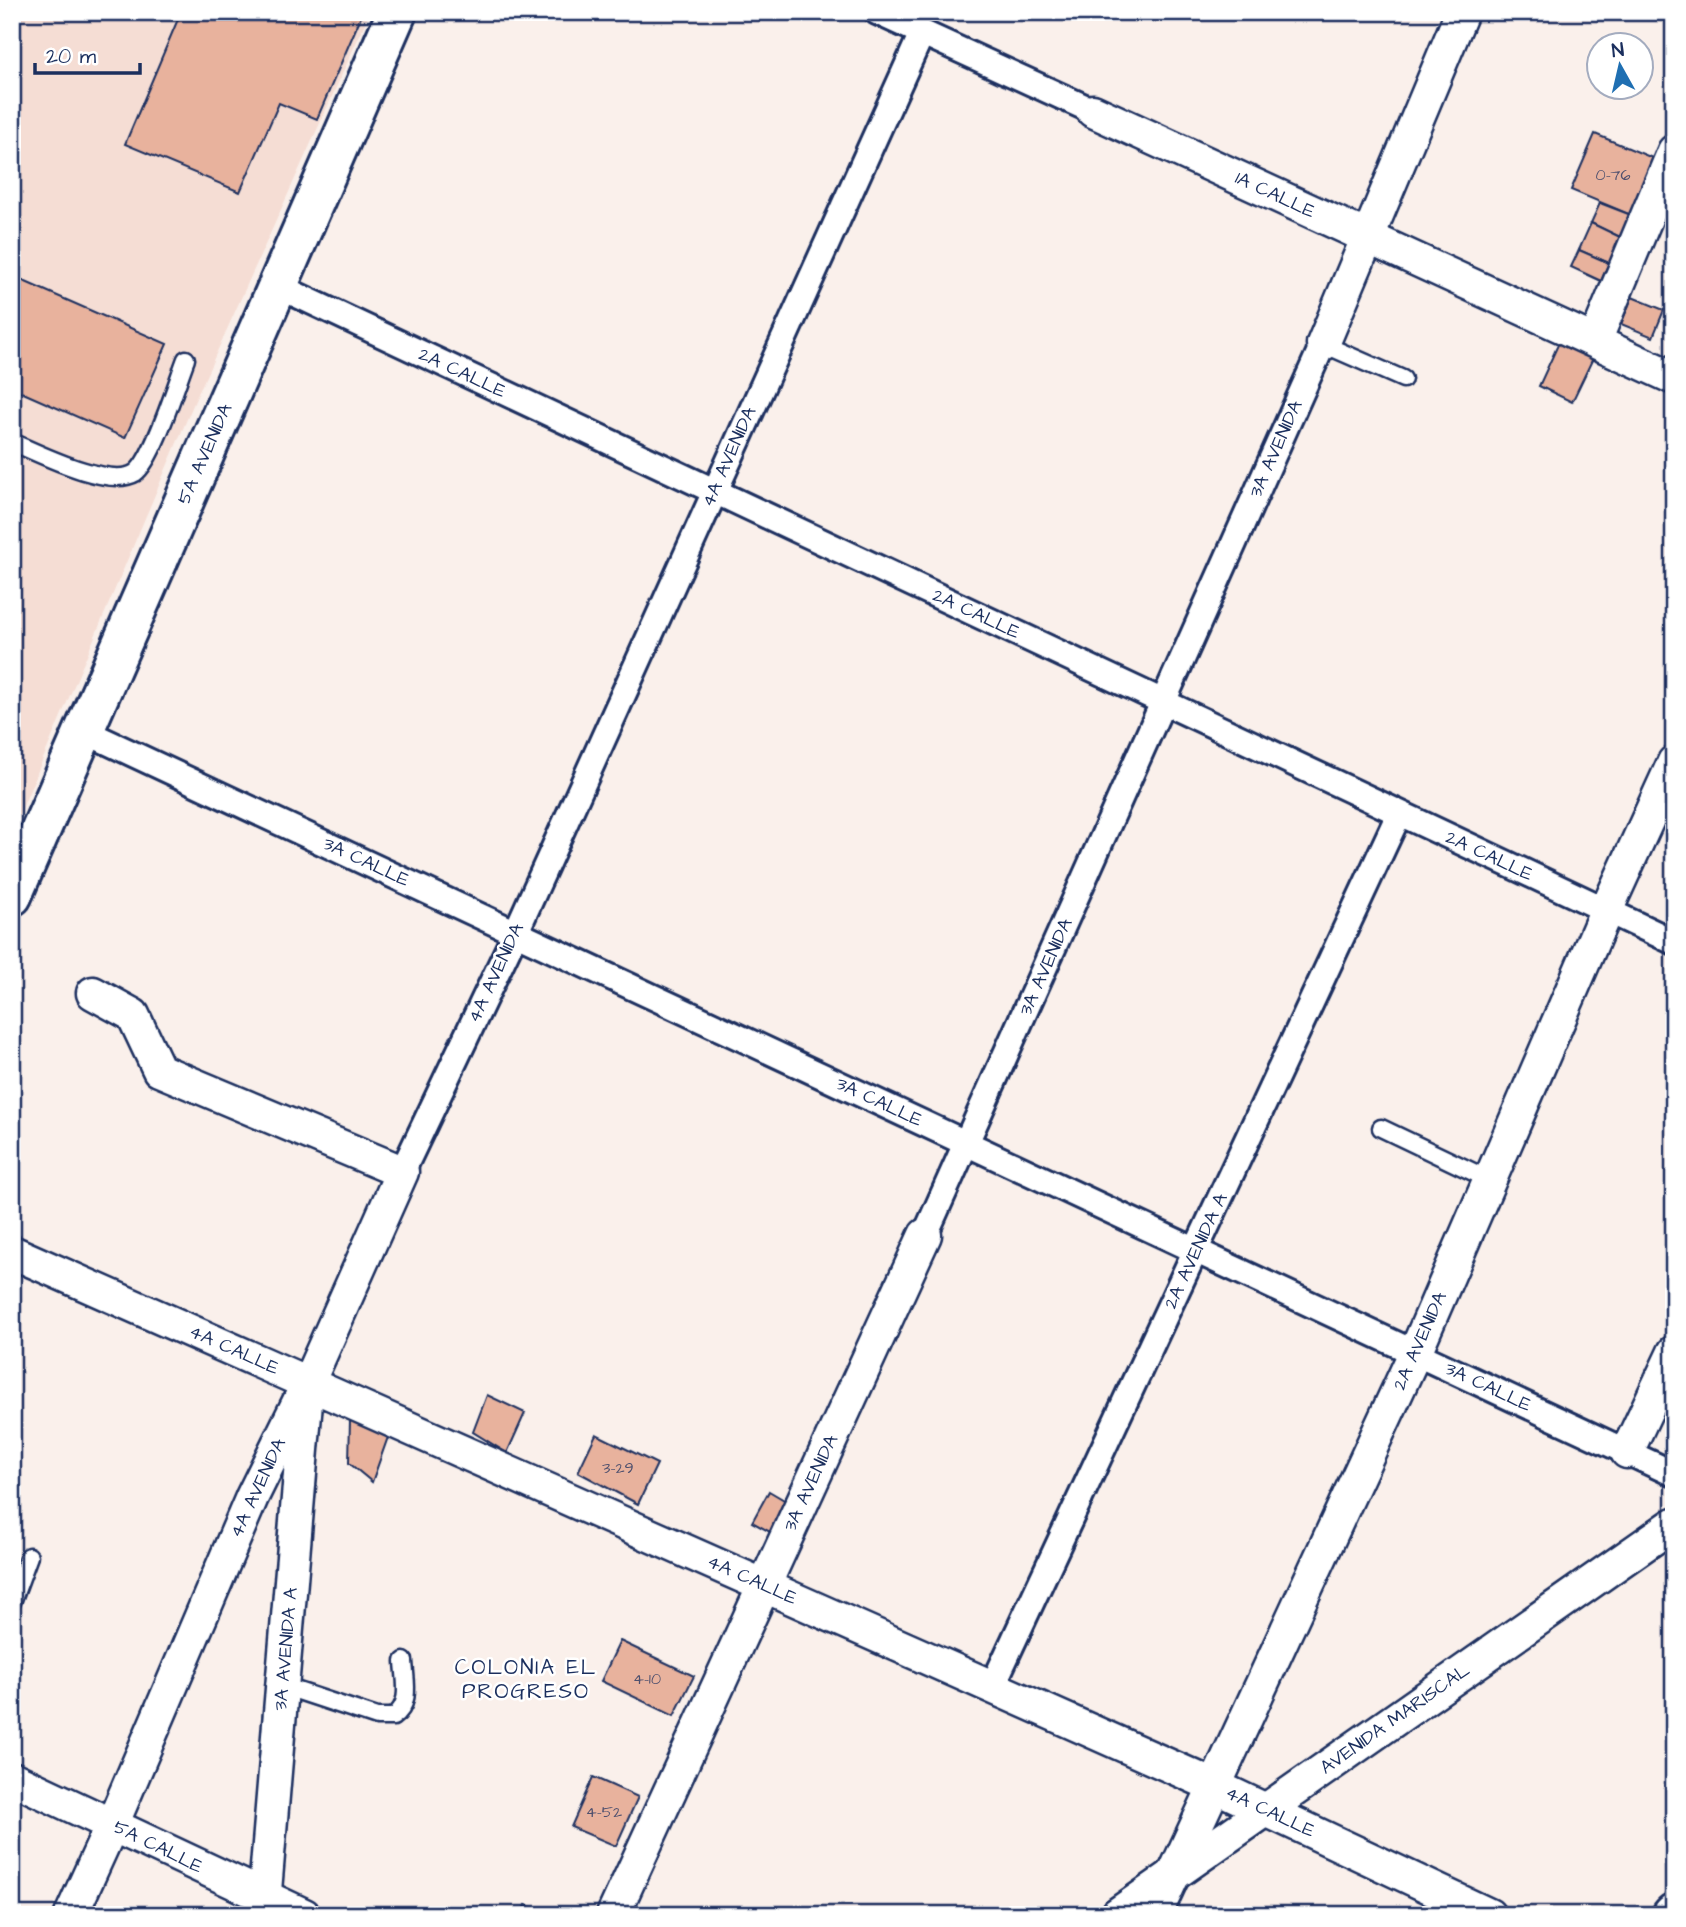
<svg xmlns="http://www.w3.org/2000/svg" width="1686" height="1927" viewBox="0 0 1686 1927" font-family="'Architects Daughter',sans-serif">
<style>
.built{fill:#f5ddd4}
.building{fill:#e8b29d;stroke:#1b2f5e;stroke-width:2}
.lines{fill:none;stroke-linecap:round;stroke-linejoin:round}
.service-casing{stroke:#1b2f5e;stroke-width:21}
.pedestrian-casing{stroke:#1b2f5e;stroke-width:30}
.minor-casing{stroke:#1b2f5e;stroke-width:37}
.tertiary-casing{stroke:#1b2f5e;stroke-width:44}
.trunk-casing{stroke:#1b2f5e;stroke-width:44}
.service{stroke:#fff;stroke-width:16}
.pedestrian{stroke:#fff;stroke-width:24}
.minor{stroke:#fff;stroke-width:32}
.tertiary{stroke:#fff;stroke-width:38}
.trunk{stroke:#fff;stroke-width:38}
.labels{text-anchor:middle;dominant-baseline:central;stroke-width:5;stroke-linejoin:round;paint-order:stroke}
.number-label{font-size:16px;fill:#4e506e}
.street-label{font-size:19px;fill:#1b2f5e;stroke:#fff}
.neighbourhood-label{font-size:21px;letter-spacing:2px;fill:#1b2f5e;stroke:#fff}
</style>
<rect width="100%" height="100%" fill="#faf0eb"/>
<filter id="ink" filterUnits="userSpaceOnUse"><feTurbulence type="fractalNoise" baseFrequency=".0143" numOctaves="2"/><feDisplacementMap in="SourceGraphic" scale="14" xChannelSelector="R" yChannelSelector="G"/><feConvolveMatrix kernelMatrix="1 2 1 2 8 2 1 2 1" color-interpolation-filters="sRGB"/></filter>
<g filter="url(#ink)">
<path class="built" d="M12 12H370L193 405 12 832Z"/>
<g class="building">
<path d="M181 12H363L317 119 279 103 240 192 125 144Z"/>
<path d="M1595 134 1655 159 1631 215 1571 190Z"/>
<path d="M1600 203 1631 215 1622 238 1591 223Z"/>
<path d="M1591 223 1622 238 1609 263 1579 250Z"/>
<path d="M1579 250 1609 263 1601 281 1571 267Z"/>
<path d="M12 276 167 344 125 438 12 388Z"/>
<path d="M1632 297 1664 310 1653 337 1621 324Z"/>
<path d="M1561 338 1595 354 1572 402 1539 386Z"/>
<path d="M487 1395 525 1413 507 1453 473 1432Z"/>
<path d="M350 1419 388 1437 372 1482 349 1463Z"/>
<path d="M596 1434 657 1464 638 1504 578 1472Z"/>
<path d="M769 1491 796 1507 781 1538 752 1522Z"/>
<path d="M620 1641 694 1676 674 1716 601 1681Z"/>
<path d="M593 1777 638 1797 616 1846 571 1827Z"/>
<path d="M526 1905 547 1915H521Z"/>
</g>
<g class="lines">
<g class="service-casing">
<g id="service">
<path d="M1323 344 1403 379"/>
<path d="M12 442C38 453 109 489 135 473 153 461 177 382 186 359"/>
<path d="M1381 1128 1490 1180"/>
<path d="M12 1602 29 1556"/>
<path d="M283 1686 377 1717H393C412 1704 405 1681 404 1661"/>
</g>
</g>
<g class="pedestrian-casing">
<g id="pedestrian">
<path d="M877 12 1093 111"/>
<path d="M278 286 1674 942"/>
<path d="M84 731 1674 1474"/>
<path d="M402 1172 516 932 922 33"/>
<path d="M925 1235 1323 344"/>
<path d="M992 1687 1399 814"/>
</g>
</g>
<g class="minor-casing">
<g id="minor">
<path d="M1093 111 1674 378"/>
<path d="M1595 341 1674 151"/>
<path d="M1323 344 1462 12"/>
<path d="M12 1252 1215 1786 1489 1915"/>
<path d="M1627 1452 1674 1352"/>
<path d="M12 1778 304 1915"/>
<path d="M71 1915 112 1825 252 1497 308 1383 402 1172 159 1070 133 1015 93 993"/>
<path d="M263 1915 306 1402"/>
<path d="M613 1915 925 1235"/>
<path d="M1116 1915 1674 1524"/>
<path d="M1155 1915 1415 1353 1606 911 1674 762"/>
</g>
</g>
<g class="tertiary-casing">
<path id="tertiary" d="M12 896 397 12"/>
</g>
<g class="trunk-casing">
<path id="trunk" d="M1672 1915 1674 1913"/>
</g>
<use href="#service" class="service"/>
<use href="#pedestrian" class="pedestrian"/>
<use href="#minor" class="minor"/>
<use href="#tertiary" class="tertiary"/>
<use href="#trunk" class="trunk"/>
</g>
</g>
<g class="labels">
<g class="number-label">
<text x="1613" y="175">0-76</text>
<text x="618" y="1468">3-29</text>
<text x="647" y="1679">4-10</text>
<text x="604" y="1812">4-52</text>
</g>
<g class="street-label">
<text transform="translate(1275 195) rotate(25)">1A CALLE</text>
<text transform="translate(462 373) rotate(25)">2A CALLE</text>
<text transform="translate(1276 449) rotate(-66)">3A AVENIDA</text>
<text transform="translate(205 454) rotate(-66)">5A AVENIDA</text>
<text transform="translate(729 457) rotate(-66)">4A AVENIDA</text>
<text transform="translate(976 614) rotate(25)">2A CALLE</text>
<text transform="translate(1489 856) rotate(25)">2A CALLE</text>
<text transform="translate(366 862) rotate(25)">3A CALLE</text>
<text transform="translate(1046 967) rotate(-66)">3A AVENIDA</text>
<text transform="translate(496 973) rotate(-65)">4A AVENIDA</text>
<text transform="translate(879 1102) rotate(25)">3A CALLE</text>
<text transform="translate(1196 1251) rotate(-65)">2A AVENIDA A</text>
<text transform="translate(1420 1341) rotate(-66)">2A AVENIDA</text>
<text transform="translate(234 1350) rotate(24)">4A CALLE</text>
<text transform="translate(1488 1387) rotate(25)">3A CALLE</text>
<text transform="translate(811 1483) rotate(-65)">3A AVENIDA</text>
<text transform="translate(258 1488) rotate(-65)">4A AVENIDA</text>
<text transform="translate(752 1580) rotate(24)">4A CALLE</text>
<text transform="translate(286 1649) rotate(-85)">3A AVENIDA A</text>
<text transform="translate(1395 1719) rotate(-35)">AVENIDA MARISCAL</text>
<text transform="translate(1270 1812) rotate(25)">4A CALLE</text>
<text transform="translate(158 1847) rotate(26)">5A CALLE</text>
</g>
<g class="neighbourhood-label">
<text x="526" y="1667">COLONIA EL<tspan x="526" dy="24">PROGRESO</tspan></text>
</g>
</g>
<rect width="1686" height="1927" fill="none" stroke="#fff" stroke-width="42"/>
<rect x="21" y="21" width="1644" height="1885" fill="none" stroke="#1b2f5e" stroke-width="2.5" filter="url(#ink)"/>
<g transform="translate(1620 66) rotate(352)"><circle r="33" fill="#ffffff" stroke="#a4acbf" stroke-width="2"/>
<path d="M0-5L12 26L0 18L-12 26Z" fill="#1f6fb2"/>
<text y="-10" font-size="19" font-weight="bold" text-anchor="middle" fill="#1b2f5e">N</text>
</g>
<path d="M35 63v10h105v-10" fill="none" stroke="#1b2f5e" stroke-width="3.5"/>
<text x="46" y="63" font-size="21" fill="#1b2f5e" stroke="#ffffff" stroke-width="5" paint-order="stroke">20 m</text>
</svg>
